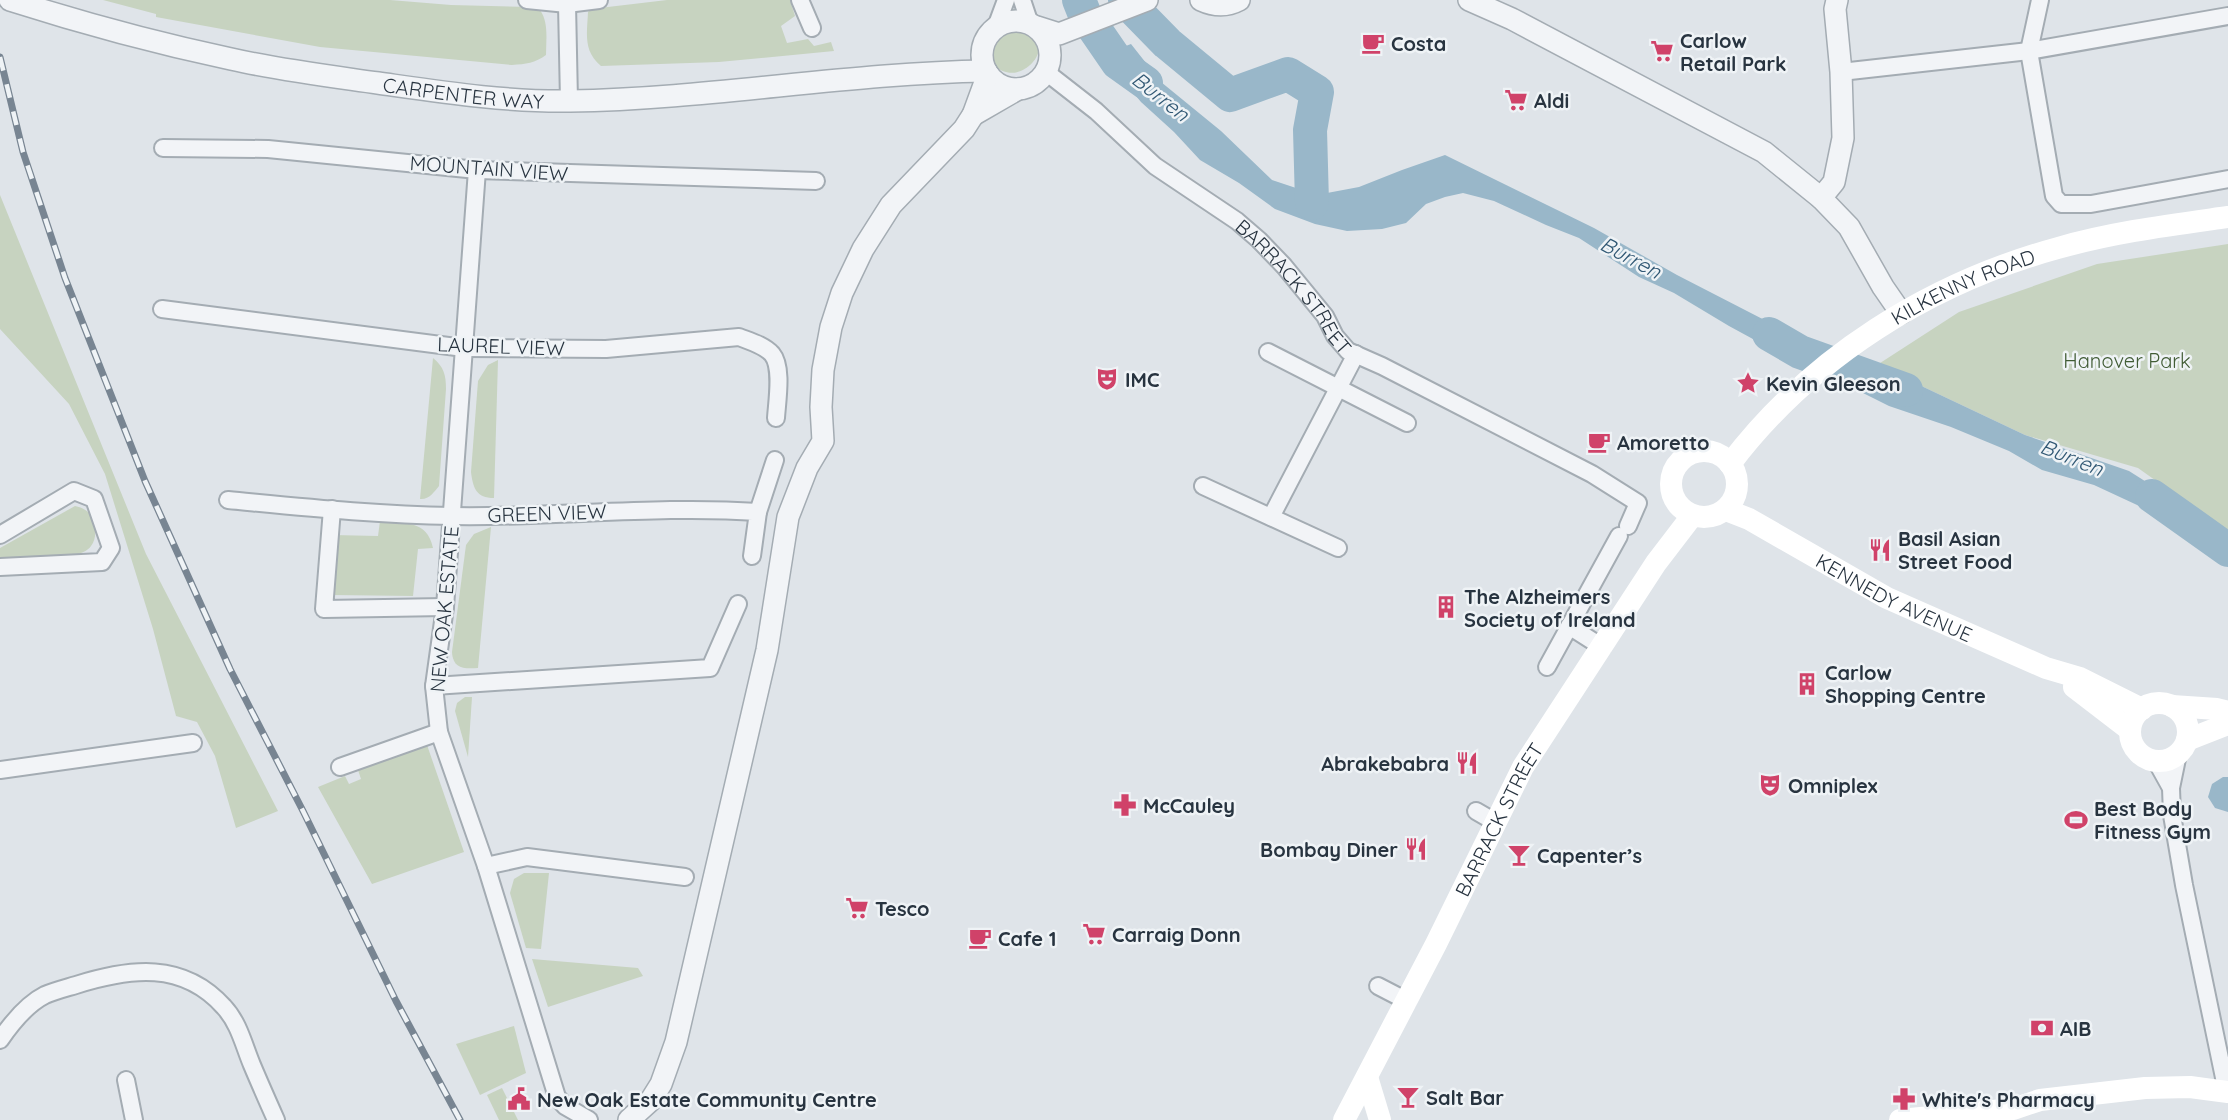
<svg xmlns="http://www.w3.org/2000/svg" width="2228" height="1120" viewBox="0 0 2228 1120" font-family="Quicksand,sans-serif">
<style>
.green{fill:#c7d3c0}
.water{fill:#99b7c9}
.lines{fill:none;stroke-linecap:round;stroke-linejoin:round}
.river{stroke:#99b7c9;stroke-width:34}
.minor-casing{stroke:#a4acb3;stroke-width:20}
.tertiary-casing{stroke:#a4acb3;stroke-width:24}
.minor{stroke:#f2f4f7;stroke-width:16}
.tertiary{stroke:#f2f4f7;stroke-width:21}
.secondary{stroke:#fff;stroke-width:22}
.rail-casing{stroke:#788592;stroke-width:7}
.rail{stroke:#eff3f6;stroke-width:4.5;stroke-dasharray:14;stroke-linecap:butt}
.labels{text-anchor:middle;dominant-baseline:central;stroke-width:5;stroke-linejoin:round;paint-order:stroke}
.poi-label{font-size:20px;font-weight:bold;fill:#283440;stroke:#eff3f6;text-anchor:start}
.street-label{font-size:20px;fill:#283440;stroke:#eff3f6}
.park-label{font-size:20px;fill:#415c35;stroke:#eff3f6}
.water-label{font-size:21px;font-style:italic;fill:#315874;stroke:#eff3f6}
</style>
<rect width="100%" height="100%" fill="#dfe4e9"/>
<g class="green">
<path d="M103 0H390L451 5 530 7 540 10C549 23 546 40 546 55 535 63 526 64 512 65L320 47 156 17V14Z"/>
<path d="M667 0H790L795 16 781 26 787 43 808 39 814 46 831 42 834 51 719 62 601 66C583 51 587 34 588 12L591 9Z"/>
<path d="M1015 31C1067 33 1023 94 994 65L992 48C996 38 1005 32 1015 31Z"/>
<path d="M0 195 146 554 278 811 236 828 215 756 197 722 176 716 153 629 105 474 69 404 0 329Z"/>
<path d="M2228 244V532L2138 468 2025 435 1877 365 1959 312 2097 264Z"/>
<path d="M433 358C444 367 446 375 446 389L439 486C434 492 429 500 420 499Z"/>
<path d="M498 360 494 498C476 498 473 488 471 472L478 381 488 365Z"/>
<path d="M75 506C85 508 92 513 94 524 96 530 96 540 91 546 81 562 19 561 0 563V548Z"/>
<path d="M380 521C404 524 427 519 433 548L418 549 413 596 331 595 333 535 378 536Z"/>
<path d="M491 527 478 668C464 669 453 669 452 652L466 545 474 534Z"/>
<path d="M465 697H472L468 757 455 711 457 703Z"/>
<path d="M427 745 464 852 372 884 318 787 345 776 349 784 361 779 358 770Z"/>
<path d="M524 873H549L541 949 526 948 510 893 514 879Z"/>
<path d="M532 959 638 968 643 976 548 1007Z"/>
<path d="M514 1026 526 1073 480 1095 456 1044Z"/>
<path d="M502 1088 518 1120H499L487 1095Z"/>
</g>
<g class="water">
<path d="M1131 44 1161 82 1221 131 1272 180 1299 189 1327 193 1359 187 1402 170 1445 155 1594 228 1677 275 1782 329 1793 338 1821 347 1799 364 1729 326 1674 293 1639 277 1579 238 1546 225 1494 201 1463 193 1445 197 1426 204 1406 223 1382 229 1347 231 1315 224 1275 209 1239 183 1200 160 1174 132 1141 102 1102 55Z"/>
<path d="M1877 365 2025 435 2129 471 2197 514 2182 534 2150 511 2094 485 2042 470 2009 451 1951 427 1889 406 1849 386 1869 367Z"/>
<path d="M2223 777H2228V812L2215 808 2208 797 2212 784Z"/>
</g>
<g class="lines">
<g class="river">
<path d="M1079 0 1085 15 1118 63 1146 83"/>
<path d="M1125 0 1167 43 1230 95 1288 74 1317 92 1310 130 1312 203"/>
<path d="M1769 334 1800 352 1906 390"/>
<path d="M2152 496 2228 550"/>
</g>
<g class="minor-casing">
<g id="minor">
<path d="M527 0 567 4 599 0"/>
<path d="M800 0 812 28"/>
<path d="M1022 0 1030 24"/>
<path d="M2040 0 2029 51 2054 196 2061 204H2091L2228 179"/>
<path d="M567 4 569 101"/>
<path d="M996 27 1006 0"/>
<path id="s1" d="M1046 72 1096 111 1155 166 1237 221 1259 240 1284 266 1325 316 1335 336 1348 351 1382 366 1592 474 1638 503 1628 526"/>
<path d="M1841 72 2029 51 2228 16"/>
<path d="M163 148 268 149 477 170 816 181"/>
<path d="M477 170 445 607 434 686 439 732 486 866 557 1097 565 1106 589 1120"/>
<path d="M162 309 464 348 606 349 739 337C749 341 764 345 772 354 783 367 777 401 776 418"/>
<path d="M1268 352 1407 423"/>
<path d="M1203 486 1338 548"/>
<path d="M228 500C302 507 377 515 452 516 554 518 656 505 758 512L752 556"/>
<path d="M332 509 324 609 445 607"/>
<path d="M758 512 775 460"/>
<path d="M1271 517 1356 354"/>
<path d="M0 535 74 491 94 499 111 548 102 562 0 567"/>
<path d="M1569 626 1602 647"/>
<path d="M1547 667 1619 536"/>
<path d="M434 686 710 668 738 604"/>
<path d="M2156 761 2171 788 2172 815 2184 885 2227 1092"/>
<path d="M340 767 439 732"/>
<path d="M0 770 193 743"/>
<path d="M2171 788 2178 754"/>
<path d="M1476 811 1495 822"/>
<path d="M486 866 527 857 685 877"/>
<path d="M1378 986 1407 1001"/>
<path d="M0 1040C11 1024 27 1004 45 995 54 991 66 988 76 985 130 968 183 961 224 1007 239 1023 244 1046 252 1065 260 1084 268 1102 276 1120"/>
<path d="M126 1080 134 1120"/>
</g>
</g>
<g class="tertiary-casing">
<g id="tertiary">
<path id="s2" d="M10 0C82 23 156 43 231 59 279 70 329 76 378 83 442 92 506 102 570 101 709 99 847 73 986 71"/>
<path d="M1201 0C1214 6 1226 7 1239 0"/>
<path d="M1469 0 1512 19 1764 152 1821 198 1849 227 1883 287 1901 313"/>
<circle cx="1016" cy="55" r="34"/>
<path d="M1037 27 1059 34 1147 0"/>
<path d="M973 115 1018 89"/>
<path d="M1821 198 1834 182 1843 138 1841 72 1835 9 1837 0"/>
<path d="M629 1120 651 1100 661 1084 676 1042 767 650 788 517 807 468 823 441 821 407 823 370 831 327 842 293 863 249 891 205 964 129 973 115 988 74"/>
</g>
</g>
<use href="#minor" class="minor"/>
<use href="#tertiary" class="tertiary"/>
<g class="secondary">
<circle cx="1704" cy="484" r="33"/>
<path id="s3" d="M1730 464C1811 357 1930 283 2058 248 2114 232 2171 225 2228 217"/>
<path id="s4" d="M1726 510 1749 519 1887 598 2046 668 2080 678 2142 709"/>
<path d="M2074 687 2130 730"/>
<circle cx="2159" cy="732" r="29"/>
<path d="M2172 706 2217 709 2228 712"/>
<path d="M2187 740 2228 724"/>
<path d="M1367 1077 1380 1120"/>
<path id="s5" d="M1344 1120 1436 944 1523 767 1656 563 1692 516"/>
<path d="M1900 1120 2013 1109 2040 1100 2145 1088 2190 1087 2228 1092"/>
</g>
<g class="rail-casing">
<path id="rail" d="M0 57 23 152 65 278 145 481 230 669 303 811 396 1001 460 1120"/>
</g>
<use href="#rail" class="rail"/>
</g>
<defs>
<g id="cafe-bare" transform="scale(1.8)"><path d="M-5.5-4.5H6V0H3Q3 3.5 0 3.5H-2.5Q-5.5 3.5-5.5 0ZM3-3.2v2h1.7v-2ZM-6 4.5H4V6H-6Z" fill="#d04269" stroke="#eff3f6" stroke-width="2.5" paint-order="stroke"/></g>
<g id="supermarket-bare" transform="scale(1.8)"><path d="M-6-5.5h2.5l.6 2H6L4.5 2H-2.5L-4.4-4H-6ZM-1.5 3.2a1.3 1.3 0 1 0 .1 0ZM3 3.2a1.3 1.3 0 1 0 .1 0Z" fill="#d04269" stroke="#eff3f6" stroke-width="2.5" paint-order="stroke"/></g>
<g id="theatre-bare" transform="scale(1.8)"><path d="M-5-5.5Q0-4 5-5.5V0Q5 5 0 6Q-5 5-5 0ZM-3.3-2.5H-1v1.5H-3.3ZM1-2.5H3.3v1.5H1ZM-2.8 1Q0 5.5 2.8 1Z" fill="#d04269" stroke="#eff3f6" stroke-width="2.5" paint-order="stroke"/></g>
<g id="sight-bare" transform="scale(1.8)"><path d="M0-6L1.8-2.2L6-1.7L2.9 1.2L3.7 5.4L0 3.3L-3.7 5.4L-2.9 1.2L-6-1.7L-1.8-2.2Z" fill="#d04269" stroke="#eff3f6" stroke-width="2.5" paint-order="stroke"/></g>
<g id="restaurant-bare" transform="scale(1.8)"><path d="M-5-6h1v4h1v-4h1v4h1v-4h1v5L-1.5 .5V6h-2V.5L-5-1ZM5-6V6H3V1.5H1.5Q1.5-4 5-6Z" fill="#d04269" stroke="#eff3f6" stroke-width="2.5" paint-order="stroke"/></g>
<g id="building-bare" transform="scale(1.8)"><path d="M-4-6H4V6H1V3H-1V6H-4ZM-2.5-4.3h1.7v1.8h-1.7ZM.8-4.3h1.7v1.8H.8ZM-2.5-1h1.7V.8h-1.7ZM.8-1h1.7V.8H.8Z" fill="#d04269" stroke="#eff3f6" stroke-width="2.5" paint-order="stroke"/></g>
<g id="pharmacy-bare" transform="scale(1.8)"><path d="M-2-6h4v4h4v4h-4v4h-4v-4h-4v-4h4Z" fill="#d04269" stroke="#eff3f6" stroke-width="2.5" paint-order="stroke"/></g>
<g id="stadium-bare" transform="scale(1.8)"><path d="M0-5a6.5 5 0 1 0 0 10a6.5 5 0 1 0 0-10ZM-3.5-1.8h7v3.6h-7Z" fill="#d04269" stroke="#eff3f6" stroke-width="2.5" paint-order="stroke"/></g>
<g id="bar-bare" transform="scale(1.8)"><path d="M-6-5H6L.8 .8V4.5H3.5V6h-7V4.5H-.8V.8Z" fill="#d04269" stroke="#eff3f6" stroke-width="2.5" paint-order="stroke"/></g>
<g id="bank-bare" transform="scale(1.8)"><path d="M-6-4H6V4H-6ZM0-2.3a2.3 2.3 0 1 0 0 4.6a2.3 2.3 0 1 0 0-4.6Z" fill="#d04269" stroke="#eff3f6" stroke-width="2.5" paint-order="stroke"/></g>
<g id="civic-bare" transform="scale(1.8)"><path d="M-.6-6.5H3V-4.5H.6V-3L4-1V1h2V6H-6V1h2V-1L-.6-3ZM-1.2 2.5V6h2.4V2.5Z" fill="#d04269" stroke="#eff3f6" stroke-width="2.5" paint-order="stroke"/></g>
</defs>
<g fill-rule="evenodd">
<use href="#cafe-bare" x="1373" y="43"/>
<use href="#supermarket-bare" x="1662" y="51"/>
<use href="#supermarket-bare" x="1516" y="100"/>
<use href="#theatre-bare" x="1107" y="379"/>
<use href="#sight-bare" x="1748" y="383"/>
<use href="#cafe-bare" x="1599" y="442"/>
<use href="#restaurant-bare" x="1880" y="550"/>
<use href="#building-bare" x="1446" y="607"/>
<use href="#building-bare" x="1807" y="684"/>
<use href="#restaurant-bare" x="1467" y="763"/>
<use href="#theatre-bare" x="1770" y="785"/>
<use href="#pharmacy-bare" x="1125" y="805"/>
<use href="#stadium-bare" x="2076" y="820"/>
<use href="#restaurant-bare" x="1416" y="849"/>
<use href="#bar-bare" x="1519" y="855"/>
<use href="#supermarket-bare" x="857" y="908"/>
<use href="#supermarket-bare" x="1094" y="934"/>
<use href="#cafe-bare" x="980" y="938"/>
<use href="#bank-bare" x="2042" y="1028"/>
<use href="#bar-bare" x="1408" y="1097"/>
<use href="#civic-bare" x="519" y="1099"/>
<use href="#pharmacy-bare" x="1904" y="1099"/>
</g>
<g class="labels">
<g class="poi-label">
<text x="1680" y="40">Carlow<tspan x="1680" dy="23">Retail Park</tspan></text>
<text x="1391" y="43">Costa</text>
<text x="1534" y="100">Aldi</text>
<text x="1125" y="379">IMC</text>
<text x="1766" y="383">Kevin Gleeson</text>
<text x="1617" y="442">Amoretto</text>
<text x="1898" y="538">Basil Asian<tspan x="1898" dy="23">Street Food</tspan></text>
<text x="1464" y="596">The Alzheimers<tspan x="1464" dy="23">Society of Ireland</tspan></text>
<text x="1825" y="672">Carlow<tspan x="1825" dy="23">Shopping Centre</tspan></text>
<text x="1449" y="763" text-anchor="end">Abrakebabra</text>
<text x="1788" y="785">Omniplex</text>
<text x="1143" y="805">McCauley</text>
<text x="2094" y="808">Best Body<tspan x="2094" dy="23">Fitness Gym</tspan></text>
<text x="1398" y="849" text-anchor="end">Bombay Diner</text>
<text x="1537" y="855">Capenter’s</text>
<text x="875" y="908">Tesco</text>
<text x="1112" y="934">Carraig Donn</text>
<text x="998" y="938">Cafe 1</text>
<text x="2060" y="1028">AIB</text>
<text x="1426" y="1097">Salt Bar</text>
<text x="537" y="1099">New Oak Estate Community Centre</text>
<text x="1922" y="1099">White's Pharmacy</text>
</g>
<g class="street-label">
<text stroke="none"><textPath href="#s2" startOffset="464">CARPENTER WAY</textPath></text>
<text transform="translate(489 168) rotate(4)">MOUNTAIN VIEW</text>
<text stroke="none"><textPath href="#s1" startOffset="330">BARRACK STREET</textPath></text>
<text stroke="none"><textPath href="#s3" startOffset="297">KILKENNY ROAD</textPath></text>
<text transform="translate(501 346) rotate(2)">LAUREL VIEW</text>
<text transform="translate(547 513) rotate(-2)">GREEN VIEW</text>
<text stroke="none"><textPath href="#s4" startOffset="190">KENNEDY AVENUE</textPath></text>
<text transform="translate(444 609) rotate(-85)">NEW OAK ESTATE</text>
<text stroke="none"><textPath href="#s5" startOffset="338">BARRACK STREET</textPath></text>
</g>
<g class="park-label">
<text x="2127" y="360">Hanover Park</text>
</g>
<g class="water-label">
<text transform="translate(1161 96) rotate(38)">Burren</text>
<text transform="translate(1631 257) rotate(28)">Burren</text>
<text transform="translate(2072 457) rotate(22)">Burren</text>
</g>
</g>
</svg>
